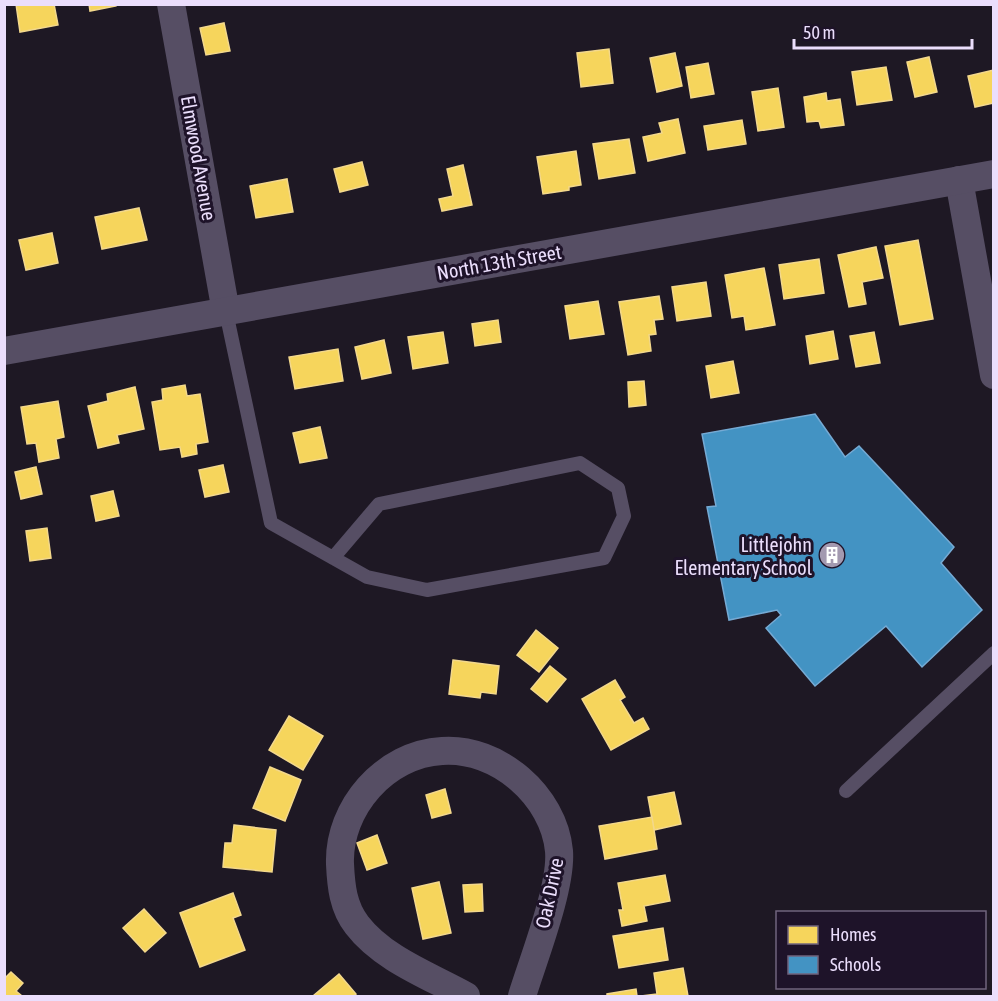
<svg xmlns="http://www.w3.org/2000/svg" width="998" height="1001" viewBox="0 0 998 1001" font-family="'Asap Condensed',sans-serif">
<style>
.homes{fill:#f6d55c;stroke:#f3d88c;stroke-width:1.5}
.schools{fill:#4393c3;stroke:#75aad4;stroke-width:1.5}
.lines{fill:none;stroke-linecap:round;stroke-linejoin:round}
.service{stroke:#564e64;stroke-width:14}
.minor{stroke:#564e64;stroke-width:28}
.labels{text-anchor:middle;dominant-baseline:central;stroke-width:6;stroke-linejoin:round;paint-order:stroke}
.street-label{font-size:20px;fill:#ebdefc;stroke:#1e1329}
.poi-label{font-size:20px;fill:#ebdefc;stroke:#1e1329;text-anchor:end}
</style>
<rect width="100%" height="100%" fill="#1e1824"/>
<g class="homes">
<path d="M16 4H54L58 25 20 32Z"/>
<path d="M89 4H116V6L90 11Z"/>
<path d="M224 23 230 51 206 55 200 28Z"/>
<path d="M609 49 613 83 581 87 577 53Z"/>
<path d="M675 53 682 86 657 92 650 58Z"/>
<path d="M929 57 937 92 915 97 907 62Z"/>
<path d="M708 63 714 94 691 98 686 67Z"/>
<path d="M886 67 892 100 857 105 852 72Z"/>
<path d="M994 70V103L975 107 968 76Z"/>
<path d="M778 88 784 127 758 131 752 92Z"/>
<path d="M826 93 827 101 840 99 844 125 821 128 819 121 807 122 804 97Z"/>
<path d="M678 119 685 153 648 161 643 137 662 133 659 123Z"/>
<path d="M742 120 746 144 708 150 704 126Z"/>
<path d="M629 139 635 173 599 179 593 144Z"/>
<path d="M576 151 581 185 569 187V190L543 194 537 157Z"/>
<path d="M362 162 368 185 340 192 334 169Z"/>
<path d="M463 165 472 205 442 211 439 199 453 196 447 169Z"/>
<path d="M287 179 293 212 256 218 250 186Z"/>
<path d="M139 208 147 240 102 249 95 217Z"/>
<path d="M52 233 58 263 26 270 19 240Z"/>
<path d="M918 240 933 319 900 325 885 246Z"/>
<path d="M876 247 883 278 862 282 866 304 849 307 838 255Z"/>
<path d="M819 259 824 293 784 299 779 265Z"/>
<path d="M764 268 775 325 746 330 744 316 732 318 725 275Z"/>
<path d="M706 282 711 316 677 321 672 287Z"/>
<path d="M659 296 663 319 654 320 656 334 649 335 651 351 628 355 619 302Z"/>
<path d="M598 301 604 334 570 339 565 306Z"/>
<path d="M498 320 501 342 475 346 472 324Z"/>
<path d="M833 331 838 359 810 364 806 336Z"/>
<path d="M443 332 448 363 413 369 408 337Z"/>
<path d="M874 332 880 363 856 367 850 336Z"/>
<path d="M384 340 391 373 362 379 355 347Z"/>
<path d="M338 349 343 381 295 389 289 357Z"/>
<path d="M733 361 739 393 711 398 706 366Z"/>
<path d="M644 381 646 405 629 407 628 382Z"/>
<path d="M185 385 187 396 200 394 208 442 196 444 197 454 182 457 180 447 160 450 152 402 163 400 162 389Z"/>
<path d="M135 387 144 429 117 435 119 443 98 448 88 406 108 401 107 394Z"/>
<path d="M58 401 64 437 56 439 59 458 39 462 36 443 27 444 21 407Z"/>
<path d="M320 427 327 458 300 463 293 433Z"/>
<path d="M223 465 229 492 205 497 199 470Z"/>
<path d="M36 467 42 494 21 499 15 472Z"/>
<path d="M113 491 119 516 96 521 91 496Z"/>
<path d="M47 528 51 558 30 561 26 531Z"/>
<path d="M536 630 558 648 539 672 517 655Z"/>
<path d="M453 660 499 666 496 694 481 692 480 698 449 694Z"/>
<path d="M550 666 566 679 547 702 531 689Z"/>
<path d="M615 680 625 697 620 700 634 723 643 718 649 729 611 750 582 699Z"/>
<path d="M289 716 323 736 303 770 269 750Z"/>
<path d="M270 767 301 780 285 821 253 808Z"/>
<path d="M445 789 451 813 432 818 426 795Z"/>
<path d="M674 792 681 824 654 830 648 797Z"/>
<path d="M652 817 657 849 605 859 599 826Z"/>
<path d="M234 825 276 830 272 872 223 867 225 843H232Z"/>
<path d="M377 835 387 863 367 870 357 843Z"/>
<path d="M665 875 670 901 644 906 647 921 622 926 619 910H623L618 883Z"/>
<path d="M439 882 451 933 423 939 412 888Z"/>
<path d="M482 884 483 911 465 912 463 885Z"/>
<path d="M233 893 241 915 233 918 245 950 200 967 180 913Z"/>
<path d="M144 909 166 933 145 952 123 928Z"/>
<path d="M663 928 668 960 619 968 613 936Z"/>
<path d="M683 968 688 996H641L657 994 654 973Z"/>
<path d="M11 972 23 983 16 991 22 996H4V979Z"/>
<path d="M339 974 356 994 353 996H313Z"/>
<path d="M636 989 637 996H607V994Z"/>
</g>
<path class="schools" d="M815 414 845 457 859 446 954 547 941 563 982 610 922 667 886 626 815 686 766 628 781 615 777 610 729 620 707 507 716 506 702 434Z"/>
<g class="lines">
<g class="service">
<path d="M226 312 271 523 367 577 427 590 604 558 624 516 618 488 580 463 379 504 333 558"/>
<path d="M846 791 994 653"/>
</g>
<g class="minor">
<path d="M171 4 226 312"/>
<path d="M959 180 994 375"/>
<path d="M4 351 994 174"/>
<path d="M466 996C430 976 383 959 357 925 343 907 341 886 340 864 338 808 385 754 442 751 498 747 554 796 559 851 562 887 533 960 522 996"/>
</g>
</g>
<defs>
<g id="building-disc" transform="scale(1.35)"><circle r="9.5" fill="#a399b0" stroke="#1e1329"/><path d="M-4-6H4V6H1V3H-1V6H-4ZM-2.5-4.3h1.7v1.8h-1.7ZM.8-4.3h1.7v1.8H.8ZM-2.5-1h1.7V.8h-1.7ZM.8-1h1.7V.8H.8Z" fill="#fff"/></g>
</defs>
<g fill-rule="evenodd">
<use href="#building-disc" x="832" y="555"/>
</g>
<g class="labels">
<g class="street-label">
<text transform="translate(199 158) rotate(80)">Elmwood Avenue</text>
<text transform="translate(499 262) rotate(-10)">North 13th Street</text>
<text transform="translate(549 893) rotate(-78)">Oak Drive</text>
</g>
<g class="poi-label">
<text x="812" y="544">Littlejohn<tspan x="812" dy="23">Elementary School</tspan></text>
</g>
</g>
<rect width="998" height="1001" fill="none" stroke="#ebdefc" stroke-width="12"/>
<rect x="776" y="911" width="210" height="78" fill="#1e1329" stroke="#70647d" stroke-width="1.5"/>
<rect x="788" y="926" width="30" height="18" fill="#f6d55c" stroke="#70647d" stroke-width="1.5"/>
<text x="830" y="941" font-size="18" fill="#ebdefc">Homes</text>
<rect x="788" y="956" width="30" height="18" fill="#4393c3" stroke="#70647d" stroke-width="1.5"/>
<text x="830" y="971" font-size="18" fill="#ebdefc">Schools</text>
<path d="M794 39v9h178v-9" fill="none" stroke="#ebdefc" stroke-width="3"/>
<text x="803" y="39" font-size="18" fill="#ebdefc" stroke="#1e1329" stroke-width="4.5" paint-order="stroke">50 m</text>
</svg>
